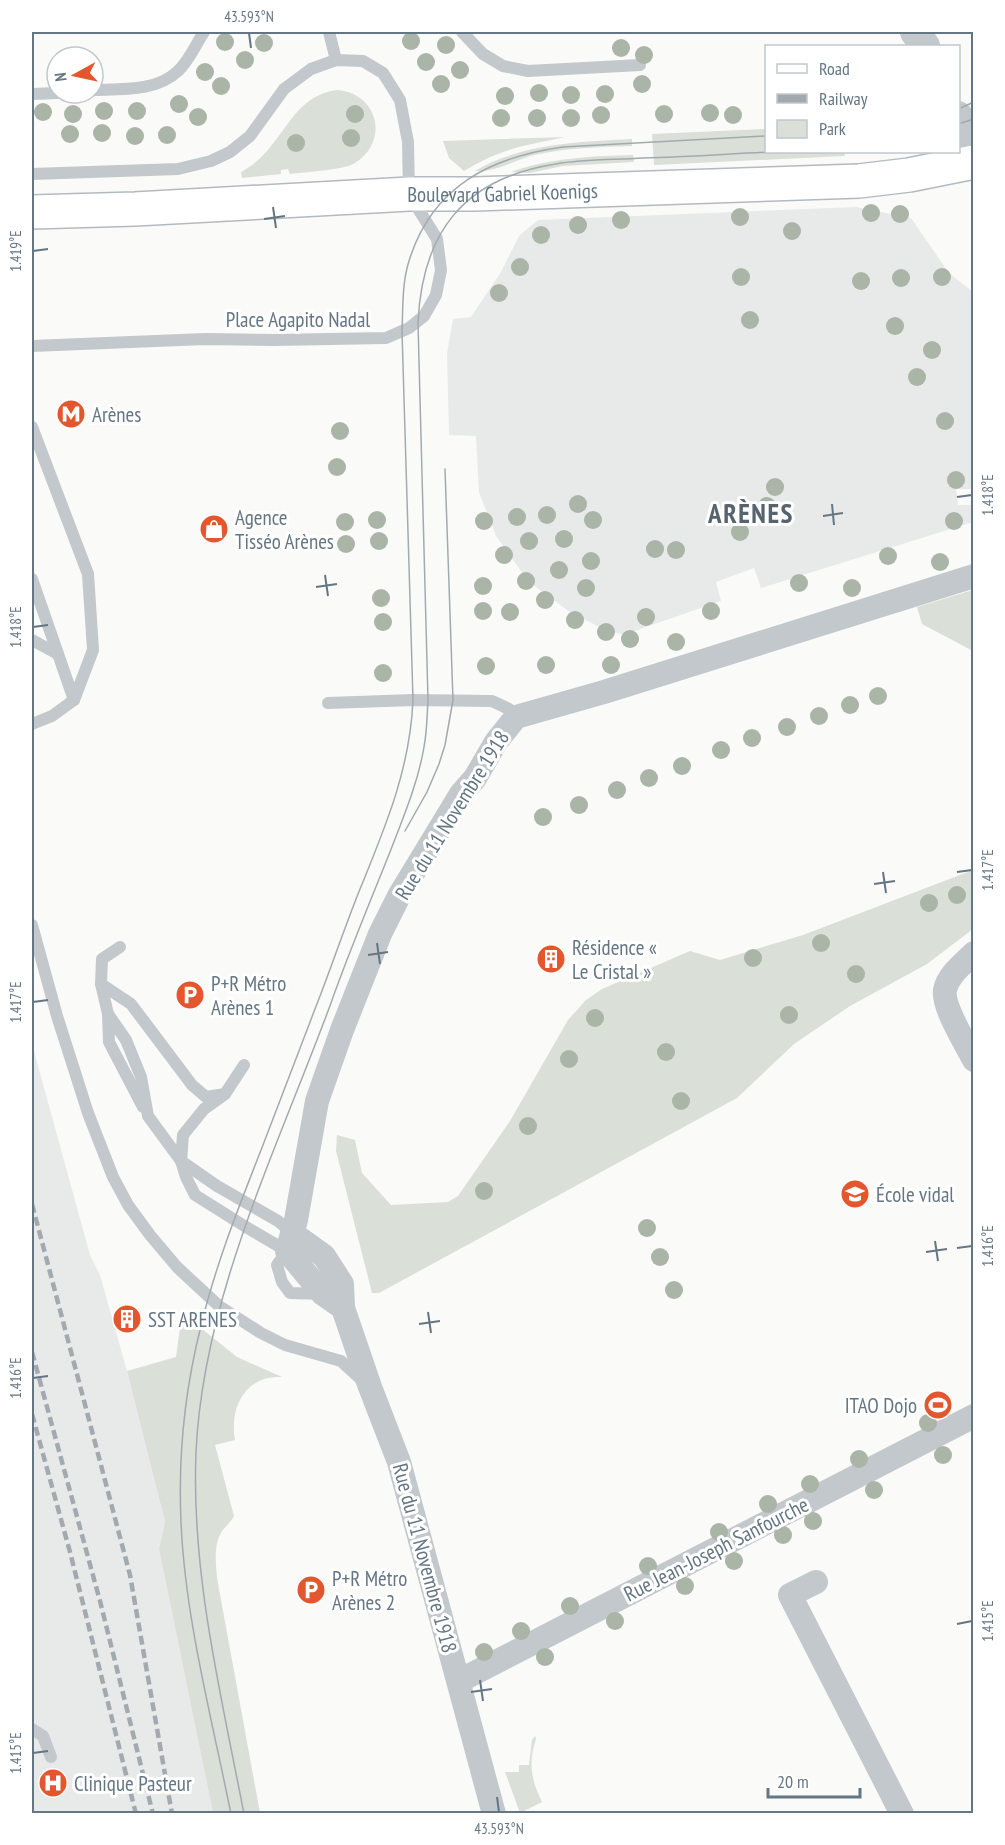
<svg xmlns="http://www.w3.org/2000/svg" width="1005" height="1845" viewBox="0 0 1005 1845" font-family="'PT Sans Narrow',sans-serif">
<style>
.built{fill:#e8e9e9}
.green{fill:#dadfd7}
.lines{fill:none;stroke-linecap:round;stroke-linejoin:round}
.secondary-casing{stroke:#b3babf;stroke-width:36}
.service{stroke:#c3c8cc;stroke-width:12}
.minor{stroke:#c3c8cc;stroke-width:24}
.tertiary{stroke:#c3c8cc;stroke-width:30}
.secondary{stroke:#fff;stroke-width:33}
.tram{stroke:#a2aab0;stroke-width:1.5}
.rail{stroke:#a2aab0;stroke-width:4.5;stroke-dasharray:9 4.5;stroke-linecap:butt}
.tree{fill:#aab4a7}
.ticks{fill:none;stroke:#657683;stroke-width:2}
.labels{text-anchor:middle;dominant-baseline:central;stroke-width:6;stroke-linejoin:round;paint-order:stroke}
.street-label{font-size:21px;fill:#657683;stroke:#fff}
.poi-label{font-size:21px;fill:#657683;stroke:#fff;text-anchor:start}
.district-label{font-size:27px;font-weight:bold;letter-spacing:1.5px;fill:#57646e;stroke:#fff}
.neatline{fill:none;stroke:#657683;stroke-width:2}
.ticks-label{font-size:15px;text-anchor:middle;fill:#657683}
</style>
<rect width="100%" height="100%" fill="#fafaf8"/>
<g class="built">
<path d="M856 207 911 218 949 273 973 292V489H956L958 505H973V522L761 588 754 568 716 582 721 601 623 635 601 628 567 610 529 582 496 536 479 492 476 436 449 435 447 353 453 319 471 317 501 272 519 236 538 220Z"/>
<path d="M32 1044 90 1255 100 1275 127 1371 165 1522 159 1549 213 1813H32Z"/>
</g>
<g class="green">
<path d="M337 90C378 93 390 141 355 163 344 170 305 172 290 174L288 169 281 170V174L242 178 241 172C284 150 288 96 337 90Z"/>
<path d="M766 129V152H844L845 156 654 165 652 134Z"/>
<path d="M565 137C523 146 502 148 464 171L449 158 443 141Z"/>
<path d="M632 139V146C599 147 566 148 534 155 514 160 495 173 475 171 523 143 579 142 632 139Z"/>
<path d="M633 155 634 162 563 166 529 173 511 172C550 158 592 156 633 155Z"/>
<path d="M973 590V651L922 624 917 607Z"/>
<path d="M973 870V929L927 964 850 1006 794 1044 737 1098 379 1293H372L336 1151 337 1135 355 1140 362 1173 391 1205 448 1202 458 1196 510 1121 568 1020 586 1000 602 989 690 951 720 960 803 935Z"/>
<path d="M182 1313 237 1357 282 1377C245 1375 229 1408 235 1440L215 1445 234 1516C231 1522 226 1526 222 1531 213 1546 216 1562 217 1578L260 1813H213L159 1549 165 1522 127 1371 176 1357Z"/>
<path d="M535 1736 536 1739C528 1762 531 1780 542 1802L520 1813 505 1772H519V1765H529L532 1740Z"/>
</g>
<g class="lines">
<g class="secondary-casing">
<g id="secondary">
<path id="s1" d="M32 212 135 209 409 194H475L859 181 909 175 974 162"/>
</g>
</g>
<g class="service">
<path d="M329 32 336 60"/>
<path d="M462 32 483 54 503 66 528 71 640 65"/>
<path d="M93 90C121 89 156 92 178 71 189 61 196 44 204 32"/>
<path d="M32 94 57 93"/>
<path d="M32 174 178 169 211 161 230 152 250 136 284 89 311 69 336 60 363 61 383 73 400 100 408 142 409 194 437 239 441 270 436 295 424 316 409 328 386 338 274 340 205 339 32 346"/>
<path d="M32 427 88 574 93 650 74 700 52 716 32 724"/>
<path d="M32 579 74 700"/>
<path d="M32 640 58 654"/>
<path d="M328 703 413 700 492 701 509 709 516 717"/>
<path d="M32 925 57 1016 88 1113 113 1177 128 1205 150 1235 177 1267 219 1306 261 1333 285 1345 341 1361 364 1382"/>
<path d="M120 947 102 959 101 984 108 1014 126 1040 141 1077 148 1116 181 1161 217 1186 278 1221 292 1233"/>
<path d="M101 984 131 1004 192 1085 206 1097 225 1094 244 1065"/>
<path d="M108 1014 109 1042 143 1107"/>
<path d="M225 1094 204 1109 183 1135 181 1161 186 1177 195 1195 246 1227 287 1251 277 1265 282 1282 290 1293 323 1294"/>
<path d="M32 1729 43 1736 51 1757"/>
</g>
<g class="minor">
<path d="M974 953C963 964 948 975 945 990 942 1006 966 1044 974 1060"/>
<path d="M292 1233 324 1256 342 1284 343 1308 370 1387 399 1462 494 1814"/>
<path d="M343 1308 323 1294 287 1251 296 1220 317 1101 342 1030 380 934 399 896 461 794 475 778 496 742 516 717 604 692 974 576"/>
<path d="M816 1582 790 1595 902 1814"/>
<path d="M459 1681 974 1416"/>
</g>
<g class="tertiary">
<path d="M915 32 925 46"/>
<path d="M958 116 974 150"/>
</g>
<use href="#secondary" class="secondary"/>
<g class="tram">
<path d="M958 109 974 102"/>
<path d="M958 124 974 119"/>
<path d="M405 831 427 792 439 764 445 745 453 700 445 469"/>
<path d="M231 1814C212 1719 185 1618 181 1522 178 1456 185 1389 201 1326 216 1263 240 1204 263 1145 281 1099 298 1054 315 1009 330 971 343 932 358 894 384 830 410 771 413 700L402 331C403 308 402 283 409 261 432 186 491 157 563 147L766 136"/>
<path d="M244 1814C221 1694 191 1574 196 1452 203 1297 278 1147 331 1003 349 952 370 902 390 852 403 818 418 783 424 747 427 732 427 716 428 700L418 323C422 232 464 178 556 164 585 159 614 160 643 158 685 157 728 154 771 152"/>
</g>
<g class="rail">
<path d="M32 1204 130 1575 172 1814"/>
<path d="M32 1352 100 1601 153 1814"/>
<path d="M32 1414 70 1552 136 1814"/>
</g>
</g>
<g class="tree">
<circle cx="411" cy="41" r="9"/>
<circle cx="225" cy="42" r="9"/>
<circle cx="264" cy="43" r="9"/>
<circle cx="446" cy="45" r="9"/>
<circle cx="621" cy="48" r="9"/>
<circle cx="644" cy="55" r="9"/>
<circle cx="245" cy="60" r="9"/>
<circle cx="426" cy="62" r="9"/>
<circle cx="460" cy="70" r="9"/>
<circle cx="205" cy="72" r="9"/>
<circle cx="441" cy="84" r="9"/>
<circle cx="642" cy="84" r="9"/>
<circle cx="221" cy="86" r="9"/>
<circle cx="539" cy="93" r="9"/>
<circle cx="605" cy="94" r="9"/>
<circle cx="571" cy="95" r="9"/>
<circle cx="505" cy="96" r="9"/>
<circle cx="179" cy="104" r="9"/>
<circle cx="104" cy="111" r="9"/>
<circle cx="137" cy="111" r="9"/>
<circle cx="43" cy="112" r="9"/>
<circle cx="710" cy="113" r="9"/>
<circle cx="73" cy="114" r="9"/>
<circle cx="355" cy="114" r="9"/>
<circle cx="664" cy="114" r="9"/>
<circle cx="601" cy="115" r="9"/>
<circle cx="733" cy="115" r="9"/>
<circle cx="198" cy="117" r="9"/>
<circle cx="501" cy="118" r="9"/>
<circle cx="537" cy="118" r="9"/>
<circle cx="571" cy="118" r="9"/>
<circle cx="102" cy="133" r="9"/>
<circle cx="70" cy="134" r="9"/>
<circle cx="167" cy="135" r="9"/>
<circle cx="135" cy="136" r="9"/>
<circle cx="351" cy="138" r="9"/>
<circle cx="296" cy="143" r="9"/>
<circle cx="871" cy="213" r="9"/>
<circle cx="900" cy="214" r="9"/>
<circle cx="740" cy="217" r="9"/>
<circle cx="621" cy="220" r="9"/>
<circle cx="578" cy="225" r="9"/>
<circle cx="792" cy="231" r="9"/>
<circle cx="541" cy="235" r="9"/>
<circle cx="520" cy="267" r="9"/>
<circle cx="741" cy="277" r="9"/>
<circle cx="942" cy="277" r="9"/>
<circle cx="901" cy="278" r="9"/>
<circle cx="861" cy="281" r="9"/>
<circle cx="499" cy="293" r="9"/>
<circle cx="750" cy="320" r="9"/>
<circle cx="895" cy="326" r="9"/>
<circle cx="932" cy="350" r="9"/>
<circle cx="917" cy="377" r="9"/>
<circle cx="945" cy="421" r="9"/>
<circle cx="340" cy="431" r="9"/>
<circle cx="337" cy="467" r="9"/>
<circle cx="956" cy="480" r="9"/>
<circle cx="775" cy="487" r="9"/>
<circle cx="578" cy="504" r="9"/>
<circle cx="767" cy="506" r="9"/>
<circle cx="547" cy="515" r="9"/>
<circle cx="517" cy="517" r="9"/>
<circle cx="377" cy="520" r="9"/>
<circle cx="593" cy="520" r="9"/>
<circle cx="484" cy="521" r="9"/>
<circle cx="954" cy="521" r="9"/>
<circle cx="345" cy="522" r="9"/>
<circle cx="740" cy="532" r="9"/>
<circle cx="564" cy="539" r="9"/>
<circle cx="379" cy="541" r="9"/>
<circle cx="529" cy="541" r="9"/>
<circle cx="346" cy="544" r="9"/>
<circle cx="655" cy="549" r="9"/>
<circle cx="676" cy="550" r="9"/>
<circle cx="504" cy="555" r="9"/>
<circle cx="888" cy="556" r="9"/>
<circle cx="591" cy="561" r="9"/>
<circle cx="940" cy="562" r="9"/>
<circle cx="559" cy="570" r="9"/>
<circle cx="526" cy="581" r="9"/>
<circle cx="799" cy="583" r="9"/>
<circle cx="483" cy="586" r="9"/>
<circle cx="586" cy="588" r="9"/>
<circle cx="852" cy="588" r="9"/>
<circle cx="381" cy="598" r="9"/>
<circle cx="545" cy="600" r="9"/>
<circle cx="483" cy="611" r="9"/>
<circle cx="711" cy="611" r="9"/>
<circle cx="510" cy="612" r="9"/>
<circle cx="646" cy="617" r="9"/>
<circle cx="575" cy="620" r="9"/>
<circle cx="383" cy="622" r="9"/>
<circle cx="606" cy="632" r="9"/>
<circle cx="630" cy="639" r="9"/>
<circle cx="676" cy="642" r="9"/>
<circle cx="546" cy="665" r="9"/>
<circle cx="611" cy="665" r="9"/>
<circle cx="486" cy="666" r="9"/>
<circle cx="383" cy="673" r="9"/>
<circle cx="878" cy="696" r="9"/>
<circle cx="850" cy="705" r="9"/>
<circle cx="819" cy="716" r="9"/>
<circle cx="787" cy="727" r="9"/>
<circle cx="752" cy="738" r="9"/>
<circle cx="721" cy="750" r="9"/>
<circle cx="682" cy="766" r="9"/>
<circle cx="649" cy="778" r="9"/>
<circle cx="617" cy="790" r="9"/>
<circle cx="579" cy="805" r="9"/>
<circle cx="543" cy="817" r="9"/>
<circle cx="957" cy="895" r="9"/>
<circle cx="929" cy="903" r="9"/>
<circle cx="821" cy="943" r="9"/>
<circle cx="753" cy="958" r="9"/>
<circle cx="856" cy="974" r="9"/>
<circle cx="789" cy="1015" r="9"/>
<circle cx="595" cy="1018" r="9"/>
<circle cx="666" cy="1052" r="9"/>
<circle cx="569" cy="1059" r="9"/>
<circle cx="681" cy="1101" r="9"/>
<circle cx="528" cy="1126" r="9"/>
<circle cx="484" cy="1191" r="9"/>
<circle cx="647" cy="1228" r="9"/>
<circle cx="660" cy="1257" r="9"/>
<circle cx="674" cy="1290" r="9"/>
<circle cx="928" cy="1423" r="9"/>
<circle cx="943" cy="1455" r="9"/>
<circle cx="859" cy="1459" r="9"/>
<circle cx="810" cy="1484" r="9"/>
<circle cx="874" cy="1490" r="9"/>
<circle cx="768" cy="1504" r="9"/>
<circle cx="813" cy="1521" r="9"/>
<circle cx="719" cy="1532" r="9"/>
<circle cx="783" cy="1535" r="9"/>
<circle cx="734" cy="1561" r="9"/>
<circle cx="648" cy="1566" r="9"/>
<circle cx="685" cy="1586" r="9"/>
<circle cx="570" cy="1606" r="9"/>
<circle cx="615" cy="1621" r="9"/>
<circle cx="521" cy="1631" r="9"/>
<circle cx="484" cy="1652" r="9"/>
<circle cx="545" cy="1657" r="9"/>
</g>
<path class="ticks" d="M249 33 251 48M273 207 276 228M264 219 285 216M33 251 48 249M957 497 972 495M832 504 834 525M823 516 843 513M325 575 328 596M316 587 337 584M33 627 48 625M883 872 886 893M957 872 972 870M874 884 895 881M377 943 380 964M368 955 388 952M33 1002 48 1000M935 1241 938 1261M957 1248 972 1246M926 1252 947 1249M428 1312 431 1333M419 1324 440 1321M33 1378 48 1376M957 1624 972 1621M480 1680 483 1701M471 1692 492 1689M33 1753 48 1751M497 1797 499 1812"/>
<defs>
<g id="metro-disc" transform="scale(1.5)"><circle r="9.5" fill="#e4572e" stroke="#fff"/><path d="M-5.5 5V-5H-3L0 0L3-5H5.5V5H3V-.5L0 4L-3-.5V5Z" fill="#fff"/></g>
<g id="shop-disc" transform="scale(1.5)"><circle r="9.5" fill="#e4572e" stroke="#fff"/><path d="M-5-2.5h2.3a2.7 3.5 0 0 1 5.4 0H5L5.5 6h-11ZM-1.5-2.5h3a1.5 2.3 0 0 0-3 0Z" fill="#fff"/></g>
<g id="building-disc" transform="scale(1.5)"><circle r="9.5" fill="#e4572e" stroke="#fff"/><path d="M-4-6H4V6H1V3H-1V6H-4ZM-2.5-4.3h1.7v1.8h-1.7ZM.8-4.3h1.7v1.8H.8ZM-2.5-1h1.7V.8h-1.7ZM.8-1h1.7V.8H.8Z" fill="#fff"/></g>
<g id="parking-disc" transform="scale(1.5)"><circle r="9.5" fill="#e4572e" stroke="#fff"/><path d="M-3.5-5.5H1a3.5 3.5 0 0 1 0 7H-1V5.5H-3.5ZM-1-3.4V-.6H.8a1.4 1.4 0 0 0 0-2.8Z" fill="#fff"/></g>
<g id="university-disc" transform="scale(1.5)"><circle r="9.5" fill="#e4572e" stroke="#fff"/><path d="M0-5L7-2L0 1L-7-2ZM-4 1L0 2.5L4 1V4Q0 6-4 4Z" fill="#fff"/></g>
<g id="stadium-disc" transform="scale(1.5)"><circle r="9.5" fill="#e4572e" stroke="#fff"/><path d="M0-5a6.5 5 0 1 0 0 10a6.5 5 0 1 0 0-10ZM-3.5-1.8h7v3.6h-7Z" fill="#fff"/></g>
<g id="hospital-disc" transform="scale(1.5)"><circle r="9.5" fill="#e4572e" stroke="#fff"/><path d="M-5-5h3v3.5h4V-5h3V5h-3V1.5h-4V5h-3Z" fill="#fff"/></g>
</defs>
<g fill-rule="evenodd">
<use href="#metro-disc" x="71" y="414"/>
<use href="#shop-disc" x="214" y="529"/>
<use href="#building-disc" x="551" y="959"/>
<use href="#parking-disc" x="190" y="995"/>
<use href="#university-disc" x="855" y="1194"/>
<use href="#building-disc" x="127" y="1319"/>
<use href="#stadium-disc" x="938" y="1405"/>
<use href="#parking-disc" x="311" y="1590"/>
<use href="#hospital-disc" x="53" y="1783"/>
</g>
<g class="labels">
<g class="street-label">
<text stroke="none"><textPath href="#s1" startOffset="471">Boulevard Gabriel Koenigs</textPath></text>
<text x="298" y="319">Place Agapito Nadal</text>
<text transform="translate(452 815) rotate(-58)">Rue du 11 Novembre 1918</text>
<text transform="translate(716 1549) rotate(-27)">Rue Jean-Joseph Sanfourche</text>
<text transform="translate(425 1558) rotate(75)">Rue du 11 Novembre 1918</text>
</g>
<g class="poi-label">
<text x="92" y="414">Arènes</text>
<text x="235" y="517">Agence<tspan x="235" dy="24">Tisséo Arènes</tspan></text>
<text x="572" y="947">Résidence «<tspan x="572" dy="24">Le Cristal »</tspan></text>
<text x="211" y="983">P+R Métro<tspan x="211" dy="24">Arènes 1</tspan></text>
<text x="876" y="1194">École vidal</text>
<text x="148" y="1319">SST ARENES</text>
<text x="917" y="1405" text-anchor="end">ITAO Dojo</text>
<text x="332" y="1578">P+R Métro<tspan x="332" dy="24">Arènes 2</tspan></text>
<text x="74" y="1783">Clinique Pasteur</text>
</g>
<g class="district-label">
<text x="751" y="513">ARÈNES</text>
</g>
</g>
<rect width="1005" height="1845" fill="none" stroke="#ffffff" stroke-width="66"/>
<rect x="765" y="45" width="195" height="108" fill="#ffffff" stroke="#c1c8cd" stroke-width="1.5"/>
<rect x="777" y="64" width="30" height="9" fill="#ffffff" stroke="#c1c8cd" stroke-width="1.5"/>
<text x="819" y="75" font-size="18" fill="#657683">Road</text>
<rect x="777" y="94" width="30" height="9" fill="#a2aab0" stroke="#c1c8cd" stroke-width="1.5"/>
<text x="819" y="105" font-size="18" fill="#657683">Railway</text>
<rect x="777" y="120" width="30" height="18" fill="#dadfd7" stroke="#c1c8cd" stroke-width="1.5"/>
<text x="819" y="135" font-size="18" fill="#657683">Park</text>
<g transform="translate(75 75) rotate(262)"><circle r="28" fill="#ffffff" stroke="#c1c8cd" stroke-width="1.5"/>
<path d="M0-4.5L10 22L0 15L-10 22Z" fill="#e4572e"/>
<text y="-9" font-size="16" font-weight="bold" text-anchor="middle" fill="#657683">N</text>
</g>
<path d="M768 1788v9h92v-9" fill="none" stroke="#657683" stroke-width="3"/>
<text x="777" y="1788" font-size="18" fill="#657683" stroke="#ffffff" stroke-width="4.5" paint-order="stroke">20 m</text>
<rect x="33" y="33" width="939" height="1779" class="neatline"/>
<g class="ticks-label">
<text x="249" y="22">43.593°N</text>
<text transform="translate(16 251) rotate(-90)" y="5">1.419°E</text>
<text transform="translate(988 495) rotate(-90)" y="5">1.418°E</text>
<text transform="translate(16 627) rotate(-90)" y="5">1.418°E</text>
<text transform="translate(988 870) rotate(-90)" y="5">1.417°E</text>
<text transform="translate(16 1002) rotate(-90)" y="5">1.417°E</text>
<text transform="translate(988 1246) rotate(-90)" y="5">1.416°E</text>
<text transform="translate(16 1378) rotate(-90)" y="5">1.416°E</text>
<text transform="translate(988 1621) rotate(-90)" y="5">1.415°E</text>
<text transform="translate(16 1753) rotate(-90)" y="5">1.415°E</text>
<text x="499" y="1834">43.593°N</text>
</g>
</svg>
